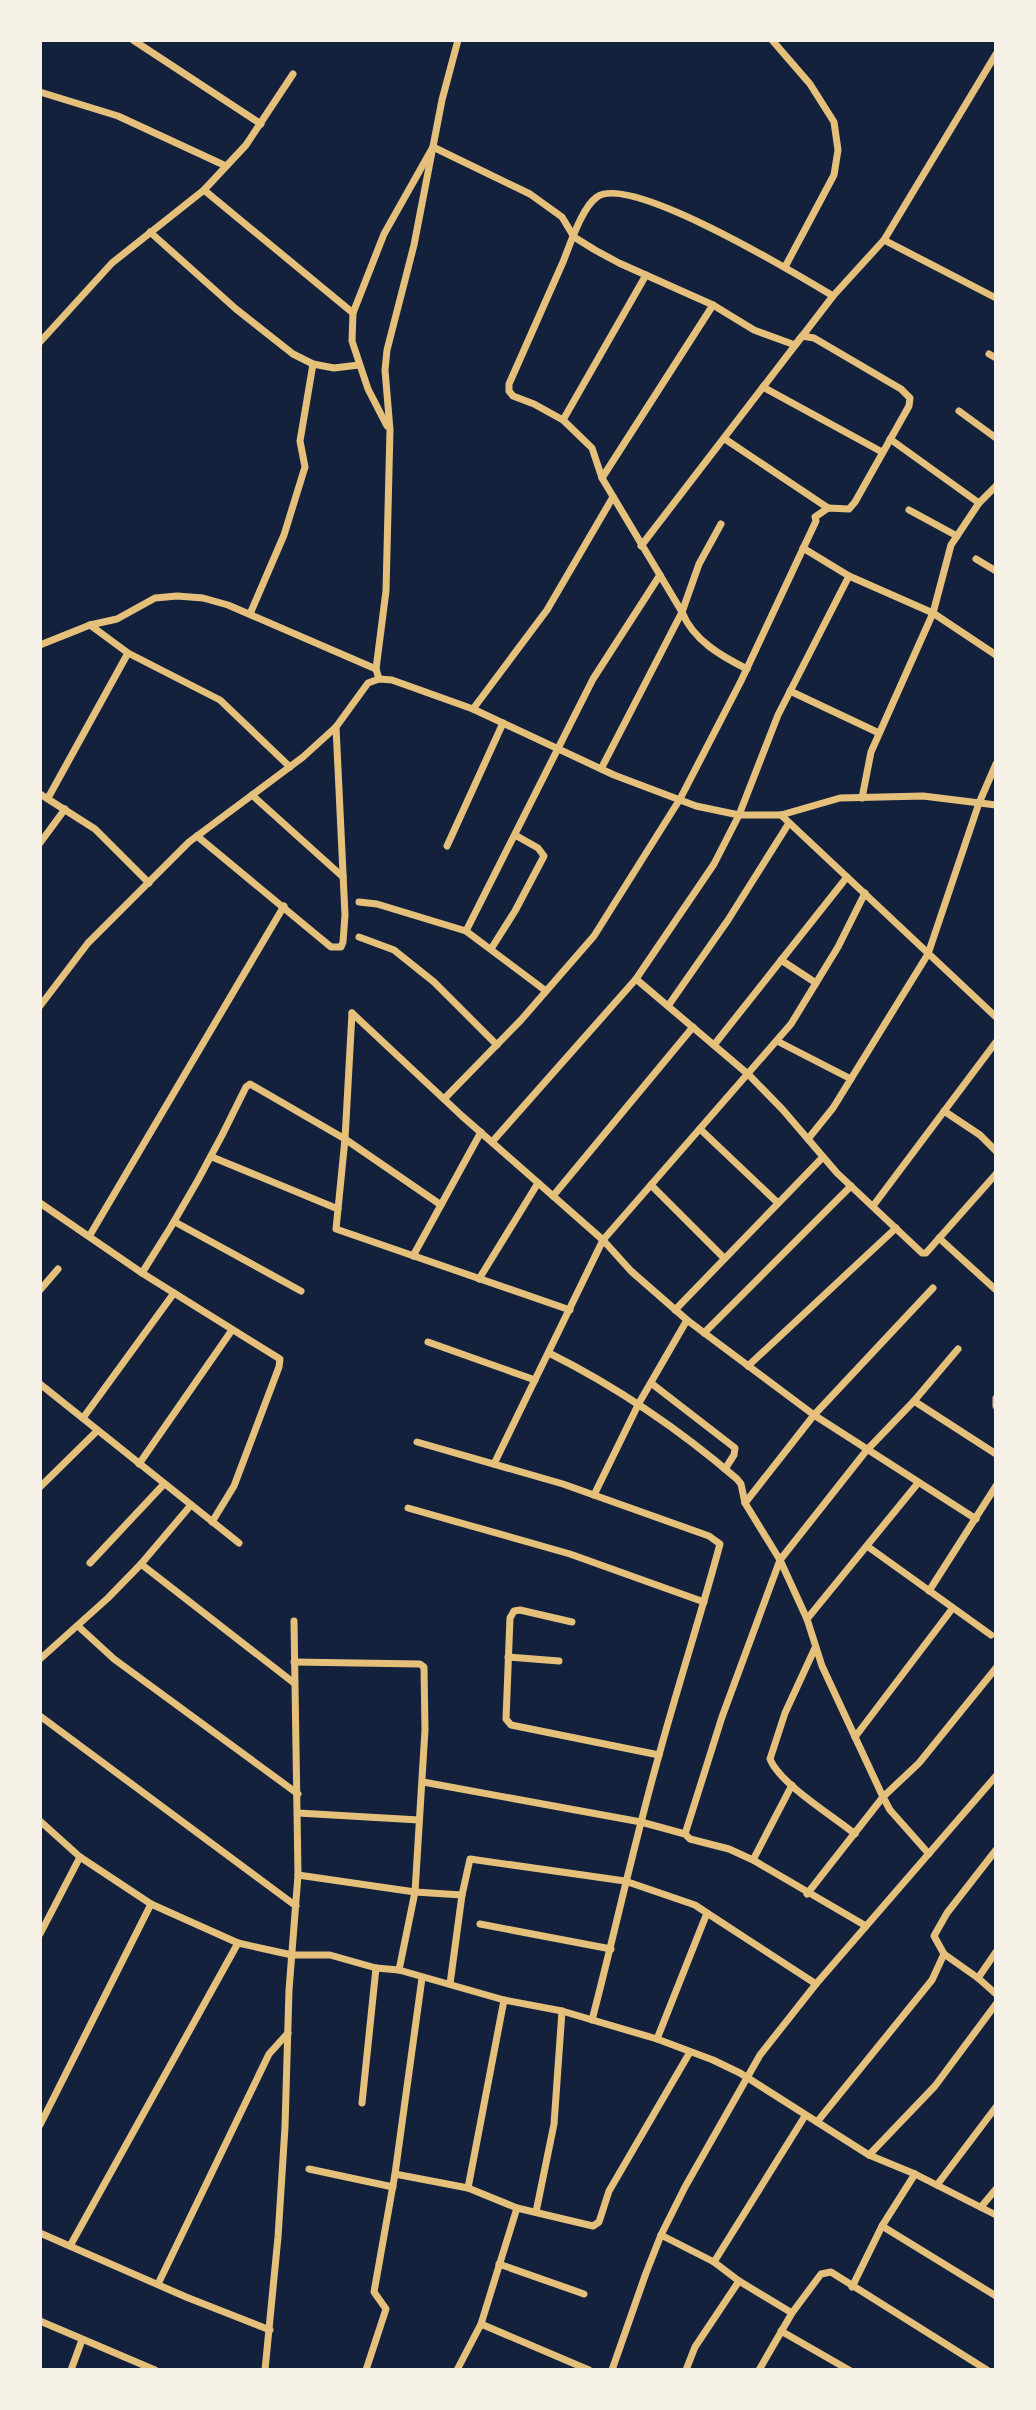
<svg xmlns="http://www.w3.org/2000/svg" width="1036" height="2410" viewBox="0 0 1036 2410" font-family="'DM Sans',sans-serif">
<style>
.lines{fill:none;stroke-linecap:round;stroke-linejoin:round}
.minor{stroke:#e5c07b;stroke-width:7}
</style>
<rect width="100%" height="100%" fill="#14213d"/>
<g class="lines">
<g class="minor">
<path d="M133 40 261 124"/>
<path d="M772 40 810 84 834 122 838 150 834 175 785 267"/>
<path d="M40 92 118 116 226 166"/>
<path d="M204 190 353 313 352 341 368 389 387 426"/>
<path d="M150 232 236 309 293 354 313 364 334 368 359 365"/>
<path d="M884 240 996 298"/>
<path d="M353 313 384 234 433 147 530 194 562 217 574 237 595 250 619 263 713 305 754 330 795 345"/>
<path d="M40 342 112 263 204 190 246 145 293 74"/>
<path d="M989 354 996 358"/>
<path d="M763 387 882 452"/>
<path d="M959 411 996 438"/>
<path d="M563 420 646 275"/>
<path d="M725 439 828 508"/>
<path d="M890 439 979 503"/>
<path d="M602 478 713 305"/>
<path d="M909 510 957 536"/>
<path d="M641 546 833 296 884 240 996 54"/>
<path d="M803 548 849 576 933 613 996 655"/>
<path d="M976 559 996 571"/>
<path d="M250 614 284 535 305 467 300 441 313 364"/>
<path d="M90 625 128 653 220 700 290 767"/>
<path d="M40 645 90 625 117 619 155 598 177 596 203 598 228 605 376 669"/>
<path d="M747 669C721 656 693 640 682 612L602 478 592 448 563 420 534 404 513 396 509 391V384C527 343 545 303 563 262 570 245 582 207 597 197 630 173 798 275 833 296"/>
<path d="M379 679 376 669 386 591 390 430 385 370 387 350 414 245 442 100 458 40"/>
<path d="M790 691 879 733"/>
<path d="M473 709 547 610 613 497"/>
<path d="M601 769 682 612 699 564 721 524"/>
<path d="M40 794 95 829 149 883"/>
<path d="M252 795 343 877"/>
<path d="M48 798 128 653"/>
<path d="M862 798 871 752 933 613 951 545 979 503 996 486"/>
<path d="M781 815 996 1017"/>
<path d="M197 836 331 947H341L343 942 345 915 336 727"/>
<path d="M40 843 65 809"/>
<path d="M447 846 503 723"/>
<path d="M359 902 377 904 466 931 546 991"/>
<path d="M466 931 593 679 660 575"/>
<path d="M359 937 394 950 434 982 497 1045"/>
<path d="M491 949 515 911 544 856 538 848 515 835"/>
<path d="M781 960 816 983"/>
<path d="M636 979 749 1075 783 1110 837 1173 922 1253H926L996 1174"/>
<path d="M40 1006 88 943 189 842 303 757 336 727 368 683 379 679 392 680 473 709 614 775 696 806 739 815H781L840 798 923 796 996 805"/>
<path d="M668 1006 728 920 789 823"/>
<path d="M352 1013 462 1116 603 1240 631 1271 687 1320 814 1415 976 1519"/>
<path d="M352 1013 345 1139 336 1229 570 1310"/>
<path d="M777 1041 851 1079"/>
<path d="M714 1045 847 877"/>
<path d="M445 1098 521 1020 594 936 680 799 741 681 816 521 815 517 828 508 849 509 855 502 909 406 910 398 901 389 814 338 802 336 795 345"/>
<path d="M944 1111 980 1135 996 1151"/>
<path d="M700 1129 778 1203"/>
<path d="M808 1139 833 1108 928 954 979 803 996 764"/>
<path d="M492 1142 636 979 714 864 739 815 778 715 849 576"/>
<path d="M212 1157 338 1209"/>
<path d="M651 1185 724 1258"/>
<path d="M553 1196 693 1027"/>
<path d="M40 1203 142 1273 280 1359 279 1367 234 1486 212 1522"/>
<path d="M873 1206 996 1042"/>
<path d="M175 1222 301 1291"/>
<path d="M90 1235 284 906"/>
<path d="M939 1238 996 1290"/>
<path d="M413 1256 481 1132"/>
<path d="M142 1273C181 1213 215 1152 246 1087L250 1084 345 1139 441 1205"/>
<path d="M479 1279 538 1183"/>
<path d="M40 1290 58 1269"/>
<path d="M675 1310 823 1157"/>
<path d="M704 1333 851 1186"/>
<path d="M428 1342 535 1380"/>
<path d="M549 1353C617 1387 679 1429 737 1479L741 1484 745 1503 780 1560 807 1619 822 1666 883 1797 890 1810 929 1854"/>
<path d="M748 1366 896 1228"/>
<path d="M651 1383 735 1448 734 1455 725 1469"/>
<path d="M40 1384 239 1543"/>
<path d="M996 1398V1406"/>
<path d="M914 1401 996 1454"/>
<path d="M83 1418 174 1293"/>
<path d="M417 1442 563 1484 709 1536 720 1544C701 1615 678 1685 659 1755 634 1843 615 1932 592 2020"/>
<path d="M139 1464 232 1330"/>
<path d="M494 1464 603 1240 791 1024 838 947 865 893"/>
<path d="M40 1487 97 1431"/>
<path d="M594 1495 639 1403 687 1320"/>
<path d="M745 1503 814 1415 933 1288"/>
<path d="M408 1508 570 1554 704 1602"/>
<path d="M867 1546 991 1635"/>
<path d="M90 1563 164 1484"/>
<path d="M141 1564 294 1683"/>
<path d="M929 1591 996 1486"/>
<path d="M807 1619 918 1483"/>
<path d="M572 1622 520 1610 514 1611 510 1618 506 1719 511 1725 659 1755"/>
<path d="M78 1626 114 1659 298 1794"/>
<path d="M815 1648 785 1713 770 1759C780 1784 833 1816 855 1834"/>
<path d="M508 1657 559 1661"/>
<path d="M40 1659 108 1598 141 1564 191 1505"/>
<path d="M294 1662 420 1664 424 1667 425 1730 415 1892 399 1970"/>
<path d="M40 1716 296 1906"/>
<path d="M855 1737 952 1609"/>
<path d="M423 1782 641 1822 685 1834 690 1839 729 1849 753 1860 866 1926"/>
<path d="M298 1813 419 1820"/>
<path d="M40 1821 80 1857 151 1904 238 1943 292 1955H330L376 1968 399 1970 504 2000 562 2011 657 2039 713 2060 740 2073 869 2155 915 2174 996 2215"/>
<path d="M685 1834 722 1717 780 1560 866 1451 914 1401 958 1349"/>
<path d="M996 1850 947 1913 934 1936 944 1954 978 1978 996 1994"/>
<path d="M753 1860 792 1785"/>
<path d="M298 1875 415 1892 462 1895"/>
<path d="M807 1894 883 1797 919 1763 996 1668"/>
<path d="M480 1924 611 1949"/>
<path d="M40 1934 80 1857"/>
<path d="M978 1978 996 1952"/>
<path d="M450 1984 462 1895 470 1859 625 1881 695 1905 707 1913"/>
<path d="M657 2039 707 1913 816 1984"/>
<path d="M362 2103 376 1968"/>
<path d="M817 2122 932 1980 944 1954"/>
<path d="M40 2125 151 1904"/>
<path d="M869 2155 935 2086 996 2004"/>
<path d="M309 2169 393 2187"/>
<path d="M395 2174 468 2188 517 2208 593 2226 599 2222 609 2191 690 2052"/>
<path d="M937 2185 996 2107"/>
<path d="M468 2188 504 2000"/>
<path d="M981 2207 996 2189"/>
<path d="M536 2212 554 2124 562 2011"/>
<path d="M882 2226 996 2296"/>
<path d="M40 2233 186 2297 270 2330"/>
<path d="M661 2235 714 2262 739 2281 792 2313"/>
<path d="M70 2246 238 1943"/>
<path d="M714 2262 805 2116"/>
<path d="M499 2264 584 2294"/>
<path d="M158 2284 269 2054 288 2033"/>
<path d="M852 2287 882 2226 915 2174"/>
<path d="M40 2321 155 2370"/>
<path d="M481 2324 589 2370"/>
<path d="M781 2331 849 2370"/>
<path d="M71 2370 82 2340"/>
<path d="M265 2370 278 2237 285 2127 289 1990 298 1875 294 1621"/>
<path d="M366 2370 386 2309 374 2292 395 2174 422 1978"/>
<path d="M457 2370 481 2324 517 2208"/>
<path d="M612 2370 646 2273 661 2235 685 2187 760 2055 816 1984 996 1776"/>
<path d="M686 2370 695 2347 739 2281"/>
<path d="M759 2370 792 2313 821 2274 831 2272 987 2370"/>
</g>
</g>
<rect width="1036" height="2410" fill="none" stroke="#f6f1e7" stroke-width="84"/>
</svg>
